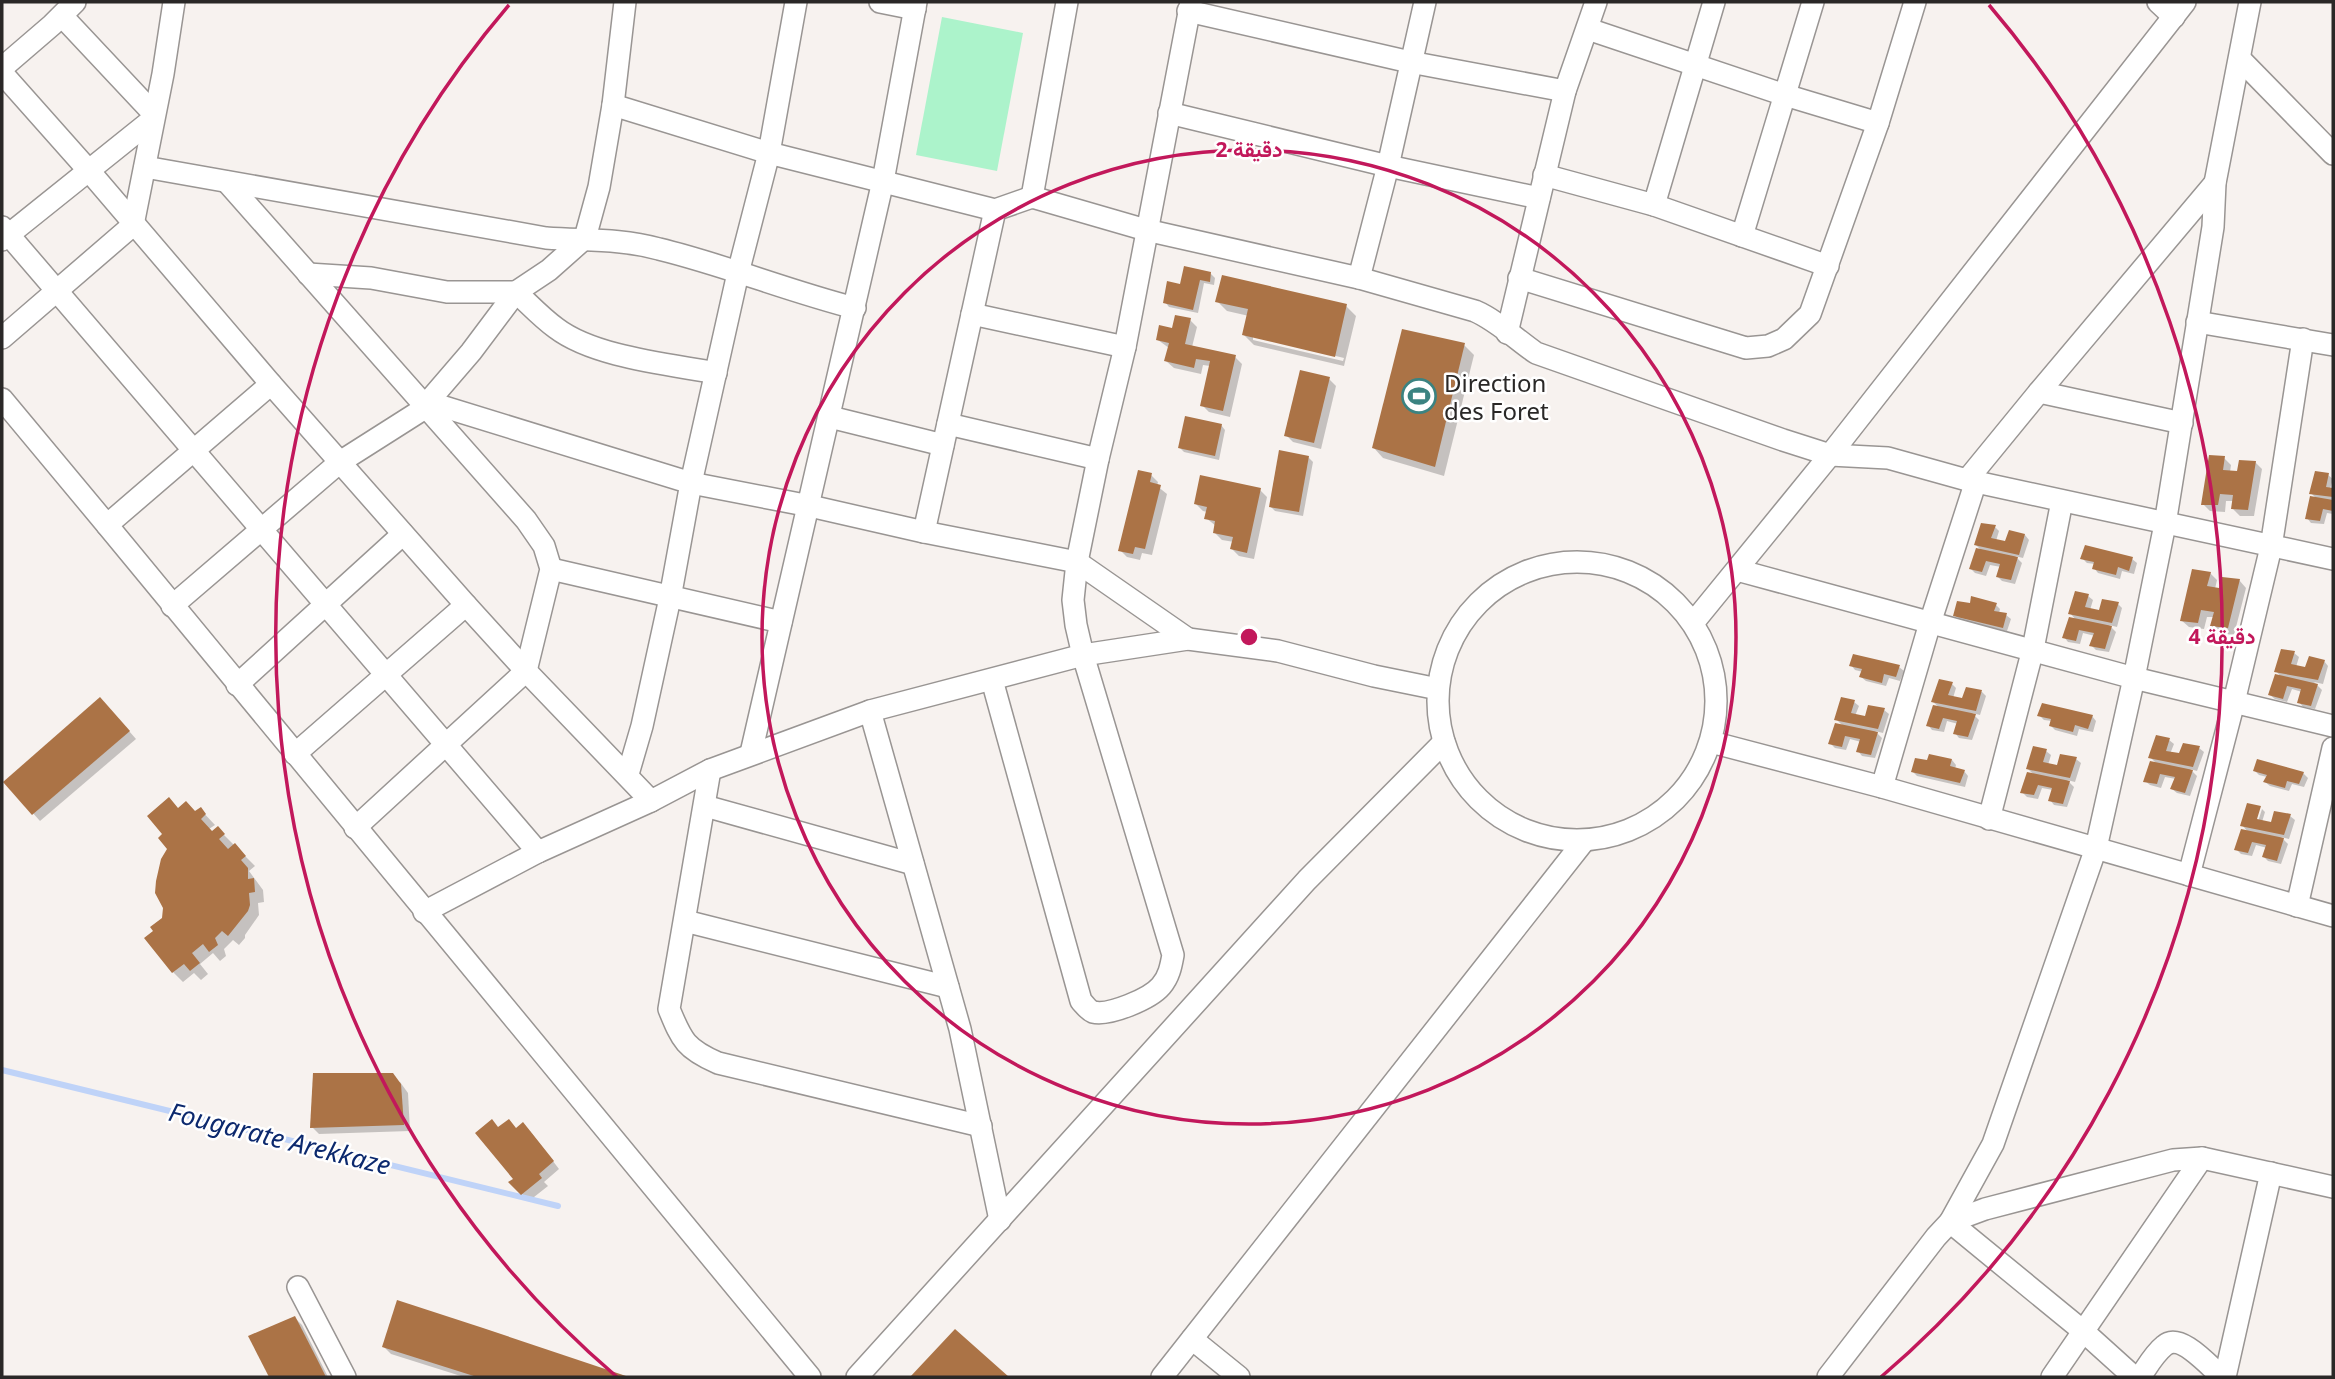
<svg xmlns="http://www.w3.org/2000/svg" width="2335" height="1379" viewBox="0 0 2335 1379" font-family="'Noto Sans',Vazirmatn,sans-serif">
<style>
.pitch{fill:#acf3cb}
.shadow{fill:#0003;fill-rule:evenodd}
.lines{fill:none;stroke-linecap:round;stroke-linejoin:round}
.stream{stroke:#bfd3f8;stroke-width:6}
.building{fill:#ab7346}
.street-casing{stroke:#999593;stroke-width:24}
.street{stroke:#fff;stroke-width:21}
.ring{fill:none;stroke:#c2185b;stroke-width:3.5}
.labels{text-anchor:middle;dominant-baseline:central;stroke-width:5;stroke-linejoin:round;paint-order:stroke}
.poi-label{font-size:24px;fill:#2a2827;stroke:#fff;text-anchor:start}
.water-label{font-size:26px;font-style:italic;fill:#0c296e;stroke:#fff}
.centre{fill:#c2185b;stroke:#fff;stroke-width:3.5}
.ring-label{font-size:21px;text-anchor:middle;font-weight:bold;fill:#c2185b;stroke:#fff;stroke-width:5;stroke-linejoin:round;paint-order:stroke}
</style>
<rect width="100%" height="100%" fill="#f7f2ef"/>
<path class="pitch" d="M942 17 1023 33 997 171 916 155Z"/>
<g class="shadow">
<path d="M1211 274 1215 278 1214 285 1204 283 1198 313 1169 307 1165 302 1181 286Z"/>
<path d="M1217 301 1346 306 1356 316 1344 366 1254 345 1244 335 1249 316 1227 311ZM1253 336 1344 358 1343 361 1253 340Z"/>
<path d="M1190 320 1197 327 1192 347 1235 357 1242 364 1230 417 1209 412 1202 405 1210 366 1203 365 1201 374 1174 368 1166 361 1169 348 1158 340Z"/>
<path d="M1464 345 1474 355 1444 476 1383 458 1374 448Z"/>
<path d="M1329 379 1336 386 1321 449 1293 442 1286 435Z"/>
<path d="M1221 425 1225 430 1219 460 1184 452 1180 448Z"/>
<path d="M1308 457 1313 462 1303 516 1275 511 1270 506Z"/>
<path d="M2224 458 2231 465 2230 472 2238 473 2255 462 2262 469 2254 516H2240L2233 509 2234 501H2226L2225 512 2210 511 2203 504Z"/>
<path d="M1151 475 1158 482 1157 486 1167 494 1152 555 1142 553 1140 560 1127 557 1120 550Z"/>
<path d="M2328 475 2333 479 2330 489 2333 490V514L2327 513 2324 524 2311 523 2307 518 2317 499 2311 493Z"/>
<path d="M1260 490 1267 497 1254 559 1239 556 1232 549 1234 542 1222 540 1215 533 1216 526 1206 518 1207 512 1203 511 1196 504Z"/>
<path d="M1995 527 1999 531 1996 541 2006 543 2025 535 2029 540 2023 558 2015 556 2022 563 2015 584 2002 581 1998 577 2001 567 1990 565 1986 576 1975 573 1971 569 1983 552 1976 545Z"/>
<path d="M2082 558 2132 559 2137 563 2134 574 2122 571 2120 579 2098 573 2094 568 2095 564 2087 563Z"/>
<path d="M2210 573 2217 580 2215 589 2220 590 2239 580 2246 588 2234 635 2219 633 2212 626 2214 617H2207L2204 629 2189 627 2181 620Z"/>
<path d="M2088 596 2093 600 2090 610 2100 612 2118 604 2122 608 2117 627 2109 625 2116 632 2109 652 2096 650 2091 645 2095 636 2083 633 2080 644 2068 642 2064 637 2076 620 2070 613Z"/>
<path d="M1996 605 2000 609 1999 613 2006 615 2011 619 2007 631 1960 620 1955 615Z"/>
<path d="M2294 653 2299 657 2296 667 2306 669 2324 661 2328 666 2323 684 2314 682 2322 690 2315 709 2303 707 2299 702 2302 692 2292 689 2287 702 2275 699 2270 695 2282 678 2276 671Z"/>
<path d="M1851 665 1899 667 1904 671 1900 681 1889 678 1886 686 1866 681 1861 677 1863 672 1855 670Z"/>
<path d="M1952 684 1956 688 1953 698 1963 700 1967 689 1982 692 1986 696 1980 715 1972 713 1979 720 1972 740 1959 738 1955 733 1958 724 1947 721 1944 732 1932 730 1928 725 1940 708 1933 702Z"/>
<path d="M1854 702 1859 706 1855 716 1866 718 1884 710 1889 714 1883 733 1875 731 1882 738 1875 758 1862 756 1858 751 1861 742 1850 739 1846 750 1835 748 1830 743 1843 726 1836 719Z"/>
<path d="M107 706 136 739 40 821 5 782Z"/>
<path d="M2039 715 2092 716 2096 721 2093 732 2079 729 2077 736 2055 730 2051 726 2052 721 2044 720Z"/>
<path d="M2169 740 2174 744 2170 754 2181 756 2199 748 2204 752 2197 771 2190 769 2197 776 2190 796 2177 793 2172 789 2176 779 2165 777 2161 788 2150 785 2145 781 2157 764 2150 757Z"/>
<path d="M2046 751 2051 755 2048 765 2058 767 2076 759 2081 763 2075 782 2067 780 2074 787 2067 807 2054 805 2050 800 2053 790 2042 788 2038 799 2027 797 2022 792 2034 775 2028 769Z"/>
<path d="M1952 760 1956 765 1955 769 1964 771 1968 776 1965 787 1917 776 1913 772Z"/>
<path d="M2255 771 2303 773 2308 778 2304 787 2292 784 2289 791 2270 786 2265 782 2267 777 2259 775Z"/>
<path d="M2248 805 2261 808H2259L2253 827 2256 828 2262 809 2265 812 2262 822 2272 824 2276 813 2290 816 2295 820 2289 839 2281 837 2288 844 2281 864 2268 861 2264 857 2267 848 2256 845 2252 856 2241 854 2236 849 2242 831 2248 832 2242 825Z"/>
<path d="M200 809 215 825 209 829 213 833 218 829 255 866 249 871 263 890 264 902 258 903 259 915 245 935V938L239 945 233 940 224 949 226 956 220 961 213 953 200 964 208 974 201 980 194 973 183 982 173 972 155 931 163 919 178 810 196 813Z"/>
<path d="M400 1082 408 1093 410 1131 319 1134 312 1127Z"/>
<path d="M499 1129 530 1131 559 1169 544 1182 548 1186 529 1201 510 1182 515 1179Z"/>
<path d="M398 1302 626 1377H464L391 1354 384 1347Z"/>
<path d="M295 1318 302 1325 328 1377H271L251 1336Z"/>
</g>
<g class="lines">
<path class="stream" d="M2 1070 558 1206"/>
</g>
<g class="building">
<path d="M1184 266 1211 272 1210 282 1200 280 1193 310 1163 303 1167 281 1180 284Z"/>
<path d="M1222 275 1347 304 1335 357 1242 335 1248 309 1215 302Z"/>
<path d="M1175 315 1191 318 1185 344 1236 355 1223 411 1200 406 1210 361 1196 359 1194 368 1164 361 1169 343 1156 340 1159 325 1172 328Z"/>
<path d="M1402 329 1465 343 1435 467 1372 448Z"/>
<path d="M1300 370 1330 377 1314 443 1284 436Z"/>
<path d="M1185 416 1222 424 1215 456 1178 448Z"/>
<path d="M1279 450 1309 456 1299 512 1269 507Z"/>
<path d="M2209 455 2225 456 2223 470 2237 471 2239 460 2256 461 2248 510 2231 509 2233 495 2220 494 2218 505H2201Z"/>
<path d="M1138 470 1152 473 1150 482 1161 485 1145 549 1135 547 1133 554 1118 551Z"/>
<path d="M2315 471 2329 473 2326 487 2333 488V497L2309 494Z"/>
<path d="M1200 475 1261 488 1247 553 1230 549 1233 537 1213 533 1215 521 1204 519 1207 507 1194 504Z"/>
<path d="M2310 496 2333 500V511L2323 509 2320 521 2305 519Z"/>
<path d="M1981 523 1996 525 1991 538 2005 541 2009 530 2025 534 2019 555 1974 545Z"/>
<path d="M2085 545 2133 557 2129 571 2118 567 2116 575 2092 569 2094 562 2080 559Z"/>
<path d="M1976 548 2018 557 2011 580 1996 577 2000 564 1986 561 1982 572 1969 569Z"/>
<path d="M2192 569 2211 572 2207 586 2219 588 2222 577 2240 579 2228 628 2210 626 2214 612 2201 610 2198 623 2180 621Z"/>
<path d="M2075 591 2089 594 2085 607 2099 610 2102 599 2119 602 2112 623 2068 614Z"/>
<path d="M1971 596 1997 603 1994 611 2007 613 2003 628 1953 616 1957 601 1970 603Z"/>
<path d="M2069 617 2112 626 2105 649 2089 646 2094 633 2079 630 2076 641 2062 638Z"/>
<path d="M2281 649 2295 651 2291 664 2305 667 2309 656 2325 660 2318 680 2274 672Z"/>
<path d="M1853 654 1900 665 1896 677 1884 674 1882 683 1859 677 1862 669 1849 666Z"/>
<path d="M2275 674 2318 684 2311 706 2297 703 2301 689 2287 686 2283 699 2268 695Z"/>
<path d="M1939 679 1953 682 1948 695 1962 698 1966 687 1982 690 1976 711 1931 702Z"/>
<path d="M100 697 130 731 32 815 3 782Z"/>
<path d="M1841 697 1855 700 1851 713 1865 716 1868 705 1885 708 1878 729 1834 720Z"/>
<path d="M2042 703 2093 715 2088 729 2075 725 2073 732 2049 726 2051 719 2037 716Z"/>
<path d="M1933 705 1976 714 1968 737 1953 734 1957 721 1943 718 1939 729 1926 726Z"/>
<path d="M1835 723 1878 732 1871 755 1856 752 1860 739 1845 736 1842 747 1828 744Z"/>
<path d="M2156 735 2170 738 2166 751 2179 753 2183 743 2200 746 2193 767 2148 758Z"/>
<path d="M2033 746 2047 749 2043 762 2057 765 2060 754 2077 757 2070 778 2026 769Z"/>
<path d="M1929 754 1952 759 1950 766 1965 770 1960 783 1911 772 1915 758 1927 760Z"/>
<path d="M2257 759 2304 772 2299 784 2287 781 2285 788 2263 782 2267 775 2253 771Z"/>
<path d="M2150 761 2193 770 2185 793 2170 789 2175 777 2160 774 2157 784 2143 782Z"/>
<path d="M2027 772 2070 781 2063 804 2048 801 2052 788 2038 785 2034 795 2020 793Z"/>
<path d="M169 797 178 808 186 801 195 811 201 807 206 814 201 819 212 831 218 826 225 834 219 839 228 849 235 843 246 856 241 860 248 868V879L254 878 255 892 249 893 250 905 248 911 228 936 222 931 215 938 218 945 209 952 203 944 192 953 200 963 190 971 184 964 172 973 144 938 153 931 150 927 162 918 163 908 155 893 156 881 161 859 167 849 158 838 162 834 147 816Z"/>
<path d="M2247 803 2261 806 2257 819 2271 822 2274 811 2291 814 2284 835 2240 826Z"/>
<path d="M2241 829 2284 838 2277 861 2262 857 2266 845 2252 842 2248 853 2234 850Z"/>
<path d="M313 1073H393L401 1084 404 1125 310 1128Z"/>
<path d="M492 1119 498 1127 509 1119 516 1128 523 1122 554 1161 539 1174 542 1178 521 1195 508 1182 513 1179 475 1133Z"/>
<path d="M397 1300 483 1328 629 1377H477L382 1347Z"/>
<path d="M295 1316 317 1359 326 1377H269L248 1336Z"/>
<path d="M955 1329 1009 1377H910Z"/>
</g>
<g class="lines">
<g class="street-casing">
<g id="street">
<path d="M880 2 915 9"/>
<path d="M2158 2 2174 17"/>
<path d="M1188 11 1410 62 1565 91"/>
<path d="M62 16 154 114"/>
<path d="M1588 29 1785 95 1878 123"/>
<path d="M2241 60 2333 154"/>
<path d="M2 68 52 25 75 2"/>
<path d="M2 73 90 172 271 384 466 605 526 671 651 801 710 770 870 711 1083 655 1188 639 1278 651 1374 676 1438 689"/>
<path d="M613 105 769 153 995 210 1032 197 1146 230 1359 278 1475 311C1496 320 1516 339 1536 353L1783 440 1830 455 1888 458 1967 480 2333 559"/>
<path d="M1169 113 1388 166 1539 198"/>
<path d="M145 167 546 238C586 241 618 238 659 249 725 265 788 291 855 308"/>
<path d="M1544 175 1654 205 1714 2"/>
<path d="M227 182 526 520 544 546 551 569 526 671 355 828"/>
<path d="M1032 197 1067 2"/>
<path d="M1654 205 1828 266"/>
<path d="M2 227 538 852"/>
<path d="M1742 236 1813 2"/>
<path d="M2 240 153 119"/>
<path d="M308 274 371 278 447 292H516C529 304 542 318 556 328 594 357 668 364 716 373"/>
<path d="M1359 278 1388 166 1425 2"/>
<path d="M1519 278 1746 348 1768 346 1784 339 1810 314 1878 123 1915 2"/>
<path d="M972 314 1125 347"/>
<path d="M2197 322 2333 345"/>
<path d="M1507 333 1565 91 1596 2"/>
<path d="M2 338 133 225 163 74 174 2"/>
<path d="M2039 392 2182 423"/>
<path d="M2 399 107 525 271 384"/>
<path d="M428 402 471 352 516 292 549 270 585 238 599 187 613 105 625 2"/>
<path d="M830 417 943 445"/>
<path d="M948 424 1098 459"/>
<path d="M1967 480 2039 392 2215 183"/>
<path d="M107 525 810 1377"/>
<path d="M924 532 995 210"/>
<circle cx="1577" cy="701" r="139"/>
<path d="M551 569 781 622"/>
<path d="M1737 570 2134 678 2333 726"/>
<path d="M172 606 340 462 425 408 428 402 691 483 810 506 924 532 1077 562 1188 639"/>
<path d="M1693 623 1830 455 2185 2"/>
<path d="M992 680 1081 1001C1085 1005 1088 1010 1093 1012 1109 1016 1150 999 1161 986 1169 977 1171 966 1173 955L1083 655 1076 625 1073 600 1077 562 1098 459 1125 347 1191 2"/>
<path d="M237 685 403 534"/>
<path d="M870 711 960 1029 1000 1220"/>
<path d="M1711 742 1882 787 2333 916"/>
<path d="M751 753 883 181 916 2"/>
<path d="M295 754 466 605"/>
<path d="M710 770 669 1009C682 1041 686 1049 718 1063L981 1126"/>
<path d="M628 774 642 726 670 598 691 483 738 273 769 153 796 2"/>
<path d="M1882 787 1930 623 1976 481"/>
<path d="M705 806 913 864"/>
<path d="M1989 819 2033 649 2062 501"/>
<path d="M2189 875 2234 702 2271 547 2303 339"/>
<path d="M2297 906 2333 748"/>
<path d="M424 912 538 852 651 801"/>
<path d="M685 921 948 987"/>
<path d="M298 1287 345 1377"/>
<path d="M1192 1339 1239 1377"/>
<path d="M857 1377 1307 880 1444 742"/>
<path d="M1162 1377 1584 841"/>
<path d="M1828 1377 1936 1237 1950 1222 1985 1209 2173 1160 2202 1158 2333 1187"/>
<path d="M2052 1377 2202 1158"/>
<path d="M2134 1377 2083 1331 1950 1222 1993 1144 2096 848 2134 678 2165 524 2213 227 2215 183 2250 2"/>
<path d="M2140 1377C2147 1367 2154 1354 2164 1346 2180 1331 2210 1367 2222 1377"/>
<path d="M2225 1377 2271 1173"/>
</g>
</g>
<use href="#street" class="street"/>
</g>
<g class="ring">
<circle cx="1249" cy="637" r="487"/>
<path d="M617 1377A973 973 0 0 1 509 5M1989 5A973 973 0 0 1 1881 1377"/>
</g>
<defs>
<g id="stadium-ring" transform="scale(1.75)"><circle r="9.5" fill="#fff" stroke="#3b8381" stroke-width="1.5"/><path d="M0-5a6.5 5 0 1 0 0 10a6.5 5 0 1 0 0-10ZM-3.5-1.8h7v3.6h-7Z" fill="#3b8381"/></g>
</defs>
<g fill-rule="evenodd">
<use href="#stadium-ring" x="1419" y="396"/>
</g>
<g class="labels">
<g class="poi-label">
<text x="1444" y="382">Direction<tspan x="1444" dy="28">des Foret</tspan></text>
</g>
<g class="water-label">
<text transform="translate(280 1138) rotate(14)">Fougarate Arekkaze</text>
</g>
</g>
<circle cx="1249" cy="637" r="10" class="centre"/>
<g class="ring-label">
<text x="1249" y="157">2 دقيقة</text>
<text x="2222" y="644">4 دقيقة</text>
</g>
<rect width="2335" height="1379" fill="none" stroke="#2a2827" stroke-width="7"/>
</svg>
